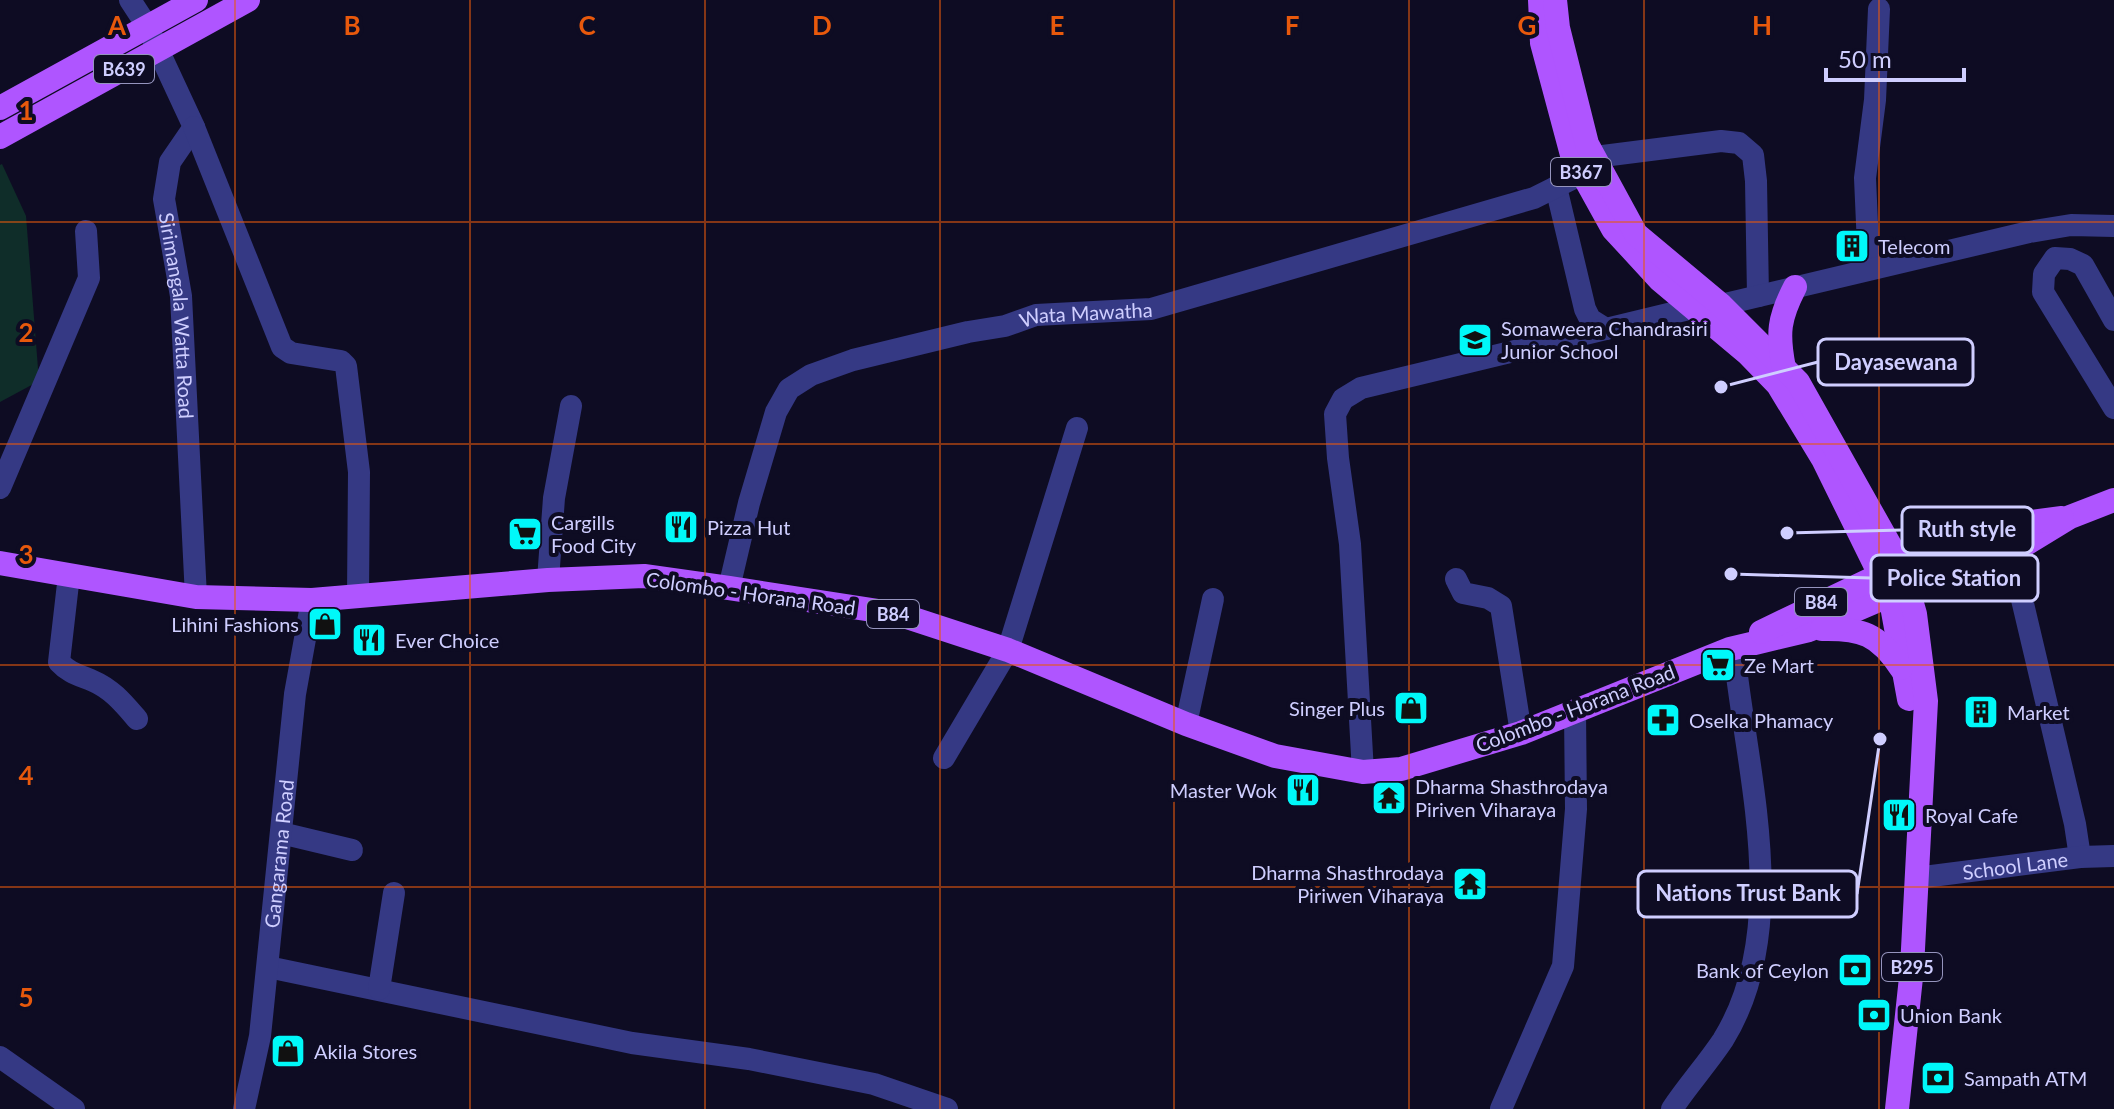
<svg xmlns="http://www.w3.org/2000/svg" width="2114" height="1109" viewBox="0 0 2114 1109" font-family="Lato,sans-serif">
<style>
.green{fill:#0f2d29}
.lines{fill:none;stroke-linecap:round;stroke-linejoin:round}
.minor{stroke:#353984;stroke-width:22}
.major{stroke:#af55ff;stroke-width:24}
.grid{fill:none;stroke:#e8590c;stroke-width:2;stroke-opacity:0.55}
.labels{text-anchor:middle;dominant-baseline:central;stroke-width:8;stroke-linejoin:round;paint-order:stroke}
.shield{fill:#0e0c23;stroke:#9594bd;stroke-width:2}
.shield-label{font-size:18px;font-weight:bold;fill:#cfceff}
.poi-label{font-size:20px;fill:#cfceff;stroke:#0e0c23;text-anchor:start}
.street-label{font-size:20px;fill:#cfceff;stroke:#0e0c23}
.grid-label{font-size:26px;text-anchor:middle;font-weight:bold;fill:#e8590c;stroke:#0e0c23;stroke-width:8;stroke-linejoin:round;paint-order:stroke}
.leader{fill:none;stroke:#cfceff;stroke-width:3}
.callout-dot{fill:#cfceff;stroke:#0e0c23;stroke-width:3}
.callout{fill:#0e0c23;stroke:#cfceff;stroke-width:3}
.callout-label{font-size:22px;text-anchor:middle;font-weight:bold;fill:#cfceff}
</style>
<rect width="100%" height="100%" fill="#0e0c23"/>
<path class="green" d="M2 164 26 216 39 381 0 402V165Z"/>
<g class="lines">
<g class="minor">
<path id="s1" d="M130 0 147 26 194 127 170 162 164 199 181 296 196 597"/>
<path d="M194 127 282 347 291 353 341 361 346 366 359 472 358 596"/>
<path d="M1595 157 1721 141 1739 143 1753 155 1756 181 1758 296"/>
<path d="M1556 187 1585 309 1590 319 1606 329"/>
<path d="M1869 269 1865 178 1875 100 1879 9"/>
<path d="M2114 320 2083 265 2070 259 2055 258 2044 274 2043 292 2114 408"/>
<path d="M0 488 89 278 86 231"/>
<path d="M2011 553 2075 824 2080 857"/>
<path d="M69 575 59 662C69 673 79 675 93 681 112 689 124 704 137 719"/>
<path d="M1456 579 1463 593 1488 598 1501 606 1521 733"/>
<path d="M548 580 554 498 571 406"/>
<path id="s2" d="M729 588 749 503 776 412 789 389 811 375 853 360 968 332 1005 326 1036 315 1151 309 1534 198 1582 174"/>
<path d="M1186 724 1213 599"/>
<path d="M944 758 1008 650 1077 428"/>
<path d="M1363 772 1350 544 1338 458 1335 414 1343 399 1361 388 1693 308 1721 305 2029 232 2071 225 2114 226"/>
<path d="M281 833 352 850"/>
<path id="s3" d="M1916 878 2080 857 2114 856"/>
<path d="M268 967 632 1043 749 1059 874 1084 947 1109"/>
<path d="M379 989 394 893"/>
<path d="M0 1057 74 1109"/>
<path id="s4" d="M244 1109 260 1036 295 694 312 600"/>
<path d="M1501 1109 1563 966 1576 809 1575 711"/>
<path d="M1672 1109C1688 1085 1707 1064 1723 1040 1790 932 1750 785 1736 668L1730 649"/>
</g>
<g class="major">
<path d="M1540 0 1542 43 1572 155 1613 229 1660 280 1747 353 1778 385 1823 459 1890 595 1909 699"/>
<path d="M1555 0 1558 28 1587 144 1636 234 1721 305 1798 382 1901 565 1915 614 1926 701 1912 968 1897 1109"/>
<path d="M0 108 196 0"/>
<path d="M0 137 248 0"/>
<path d="M1784 368C1777 333 1779 318 1795 287"/>
<path d="M0 563 196 597 312 600 548 580 644 576 729 588 898 614 1008 650 1186 724 1275 756 1363 772 1401 769 1521 733 1730 649 1809 630 1909 587 2011 553 2070 517 2114 500"/>
<path d="M1822 629C1861 628 1879 634 1901 668"/>
<path d="M1761 632 1901 565 2007 525 2062 518"/>
</g>
</g>
<path class="grid" d="M235 0V1109M470 0V1109M705 0V1109M940 0V1109M1174 0V1109M1409 0V1109M1644 0V1109M1879 0V1109M0 222H2114M0 444H2114M0 665H2114M0 887H2114"/>
<defs>
<g id="building-square" transform="scale(1.8)"><rect x="-9" y="-9" width="18" height="18" rx="4" fill="#00f8f9" stroke="#0e0c23"/><path d="M-4-6H4V6H1V3H-1V6H-4ZM-2.5-4.3h1.7v1.8h-1.7ZM.8-4.3h1.7v1.8H.8ZM-2.5-1h1.7V.8h-1.7ZM.8-1h1.7V.8H.8Z" fill="#111"/></g>
<g id="school-square" transform="scale(1.8)"><rect x="-9" y="-9" width="18" height="18" rx="4" fill="#00f8f9" stroke="#0e0c23"/><path d="M0-5L7-2L0 1L-7-2ZM-4 1L0 2.5L4 1V4Q0 6-4 4Z" fill="#111"/></g>
<g id="restaurant-square" transform="scale(1.8)"><rect x="-9" y="-9" width="18" height="18" rx="4" fill="#00f8f9" stroke="#0e0c23"/><path d="M-5-6h1v4h1v-4h1v4h1v-4h1v5L-1.5 .5V6h-2V.5L-5-1ZM5-6V6H3V1.5H1.5Q1.5-4 5-6Z" fill="#111"/></g>
<g id="supermarket-square" transform="scale(1.8)"><rect x="-9" y="-9" width="18" height="18" rx="4" fill="#00f8f9" stroke="#0e0c23"/><path d="M-6-5.5h2.5l.6 2H6L4.5 2H-2.5L-4.4-4H-6ZM-1.5 3.2a1.3 1.3 0 1 0 .1 0ZM3 3.2a1.3 1.3 0 1 0 .1 0Z" fill="#111"/></g>
<g id="shop-square" transform="scale(1.8)"><rect x="-9" y="-9" width="18" height="18" rx="4" fill="#00f8f9" stroke="#0e0c23"/><path d="M-5-2.5h2.3a2.7 3.5 0 0 1 5.4 0H5L5.5 6h-11ZM-1.5-2.5h3a1.5 2.3 0 0 0-3 0Z" fill="#111"/></g>
<g id="pharmacy-square" transform="scale(1.8)"><rect x="-9" y="-9" width="18" height="18" rx="4" fill="#00f8f9" stroke="#0e0c23"/><path d="M-2-6h4v4h4v4h-4v4h-4v-4h-4v-4h4Z" fill="#111"/></g>
<g id="temple-square" transform="scale(1.8)"><rect x="-9" y="-9" width="18" height="18" rx="4" fill="#00f8f9" stroke="#0e0c23"/><path d="M0-6L5-2H3V0L6.5 2.5H4V6H1.5V3h-3V6H-4V2.5H-6.5L-3 0V-2H-5Z" fill="#111"/></g>
<g id="bank-square" transform="scale(1.8)"><rect x="-9" y="-9" width="18" height="18" rx="4" fill="#00f8f9" stroke="#0e0c23"/><path d="M-6-4H6V4H-6ZM0-2.3a2.3 2.3 0 1 0 0 4.6a2.3 2.3 0 1 0 0-4.6Z" fill="#111"/></g>
</defs>
<g fill-rule="evenodd">
<use href="#building-square" x="1852" y="246"/>
<use href="#school-square" x="1475" y="340"/>
<use href="#restaurant-square" x="681" y="527"/>
<use href="#supermarket-square" x="525" y="534"/>
<use href="#shop-square" x="325" y="624"/>
<use href="#restaurant-square" x="369" y="640"/>
<use href="#supermarket-square" x="1718" y="665"/>
<use href="#shop-square" x="1411" y="708"/>
<use href="#building-square" x="1981" y="712"/>
<use href="#pharmacy-square" x="1663" y="720"/>
<use href="#restaurant-square" x="1303" y="790"/>
<use href="#temple-square" x="1389" y="798"/>
<use href="#restaurant-square" x="1899" y="815"/>
<use href="#temple-square" x="1470" y="884"/>
<use href="#bank-square" x="1855" y="970"/>
<use href="#bank-square" x="1874" y="1015"/>
<use href="#shop-square" x="288" y="1051"/>
<use href="#bank-square" x="1938" y="1078"/>
</g>
<g class="labels">
<g class="shield">
<rect x="94" y="55" width="60" height="28" rx="6"/>
<rect x="1551" y="158" width="60" height="28" rx="6"/>
<rect x="1795" y="588" width="52" height="28" rx="6"/>
<rect x="867" y="600" width="52" height="28" rx="6"/>
<rect x="1882" y="953" width="60" height="28" rx="6"/>
</g>
<g class="shield-label">
<text x="124" y="69">B639</text>
<text x="1581" y="172">B367</text>
<text x="1821" y="602">B84</text>
<text x="893" y="614">B84</text>
<text x="1912" y="967">B295</text>
</g>
<g class="poi-label">
<text x="1878" y="246">Telecom</text>
<text x="1501" y="328">Somaweera Chandrasiri<tspan x="1501" dy="23">Junior School</tspan></text>
<text x="551" y="522">Cargills<tspan x="551" dy="23">Food City</tspan></text>
<text x="707" y="527">Pizza Hut</text>
<text x="299" y="624" text-anchor="end">Lihini Fashions</text>
<text x="395" y="640">Ever Choice</text>
<text x="1744" y="665">Ze Mart</text>
<text x="1385" y="708" text-anchor="end">Singer Plus</text>
<text x="2007" y="712">Market</text>
<text x="1689" y="720">Oselka Phamacy</text>
<text x="1415" y="786">Dharma Shasthrodaya<tspan x="1415" dy="23">Piriven Viharaya</tspan></text>
<text x="1277" y="790" text-anchor="end">Master Wok</text>
<text x="1925" y="815">Royal Cafe</text>
<text x="1444" y="872" text-anchor="end">Dharma Shasthrodaya<tspan x="1444" dy="23">Piriwen Viharaya</tspan></text>
<text x="1829" y="970" text-anchor="end">Bank of Ceylon</text>
<text x="1900" y="1015">Union Bank</text>
<text x="314" y="1051">Akila Stores</text>
<text x="1964" y="1078">Sampath ATM</text>
</g>
<g class="street-label">
<text stroke="none"><textPath href="#s2" startOffset="518">Wata Mawatha</textPath></text>
<text stroke="none"><textPath href="#s1" startOffset="340">Sirimangala Watta Road</textPath></text>
<text transform="translate(751 593) rotate(8)">Colombo - Horana Road</text>
<text transform="translate(1575 708) rotate(-21)">Colombo - Horana Road</text>
<text stroke="none"><textPath href="#s4" startOffset="258">Gangarama Road</textPath></text>
<text stroke="none"><textPath href="#s3" startOffset="100">School Lane</textPath></text>
</g>
</g>
<g class="grid-label">
<text x="117" y="35">A</text>
<text x="352" y="35">B</text>
<text x="587" y="35">C</text>
<text x="822" y="35">D</text>
<text x="1057" y="35">E</text>
<text x="1292" y="35">F</text>
<text x="1527" y="35">G</text>
<text x="1762" y="35">H</text>
<text x="26" y="120">1</text>
<text x="26" y="342">2</text>
<text x="26" y="564">3</text>
<text x="26" y="785">4</text>
<text x="26" y="1007">5</text>
</g>
<path class="leader" d="M1721 387L1818 362M1787 533L1902 530M1731 574L1871 578M1880 739L1857 894"/>
<g class="callout-dot">
<circle cx="1721" cy="387" r="8"/>
<circle cx="1787" cy="533" r="8"/>
<circle cx="1731" cy="574" r="8"/>
<circle cx="1880" cy="739" r="8"/>
</g>
<g class="callout">
<rect x="1818" y="339" width="155" height="46" rx="8"/>
<rect x="1902" y="507" width="131" height="46" rx="8"/>
<rect x="1871" y="555" width="167" height="46" rx="8"/>
<rect x="1638" y="871" width="219" height="46" rx="8"/>
</g>
<g class="callout-label">
<text x="1896" y="370">Dayasewana</text>
<text x="1967" y="537">Ruth style</text>
<text x="1954" y="586">Police Station</text>
<text x="1748" y="901">Nations Trust Bank</text>
</g>
<path d="M1826 68v12h138v-12" fill="none" stroke="#cfceff" stroke-width="4"/>
<text x="1838" y="68" font-size="24" fill="#cfceff" stroke="#0e0c23" stroke-width="6" paint-order="stroke">50 m</text>
</svg>
